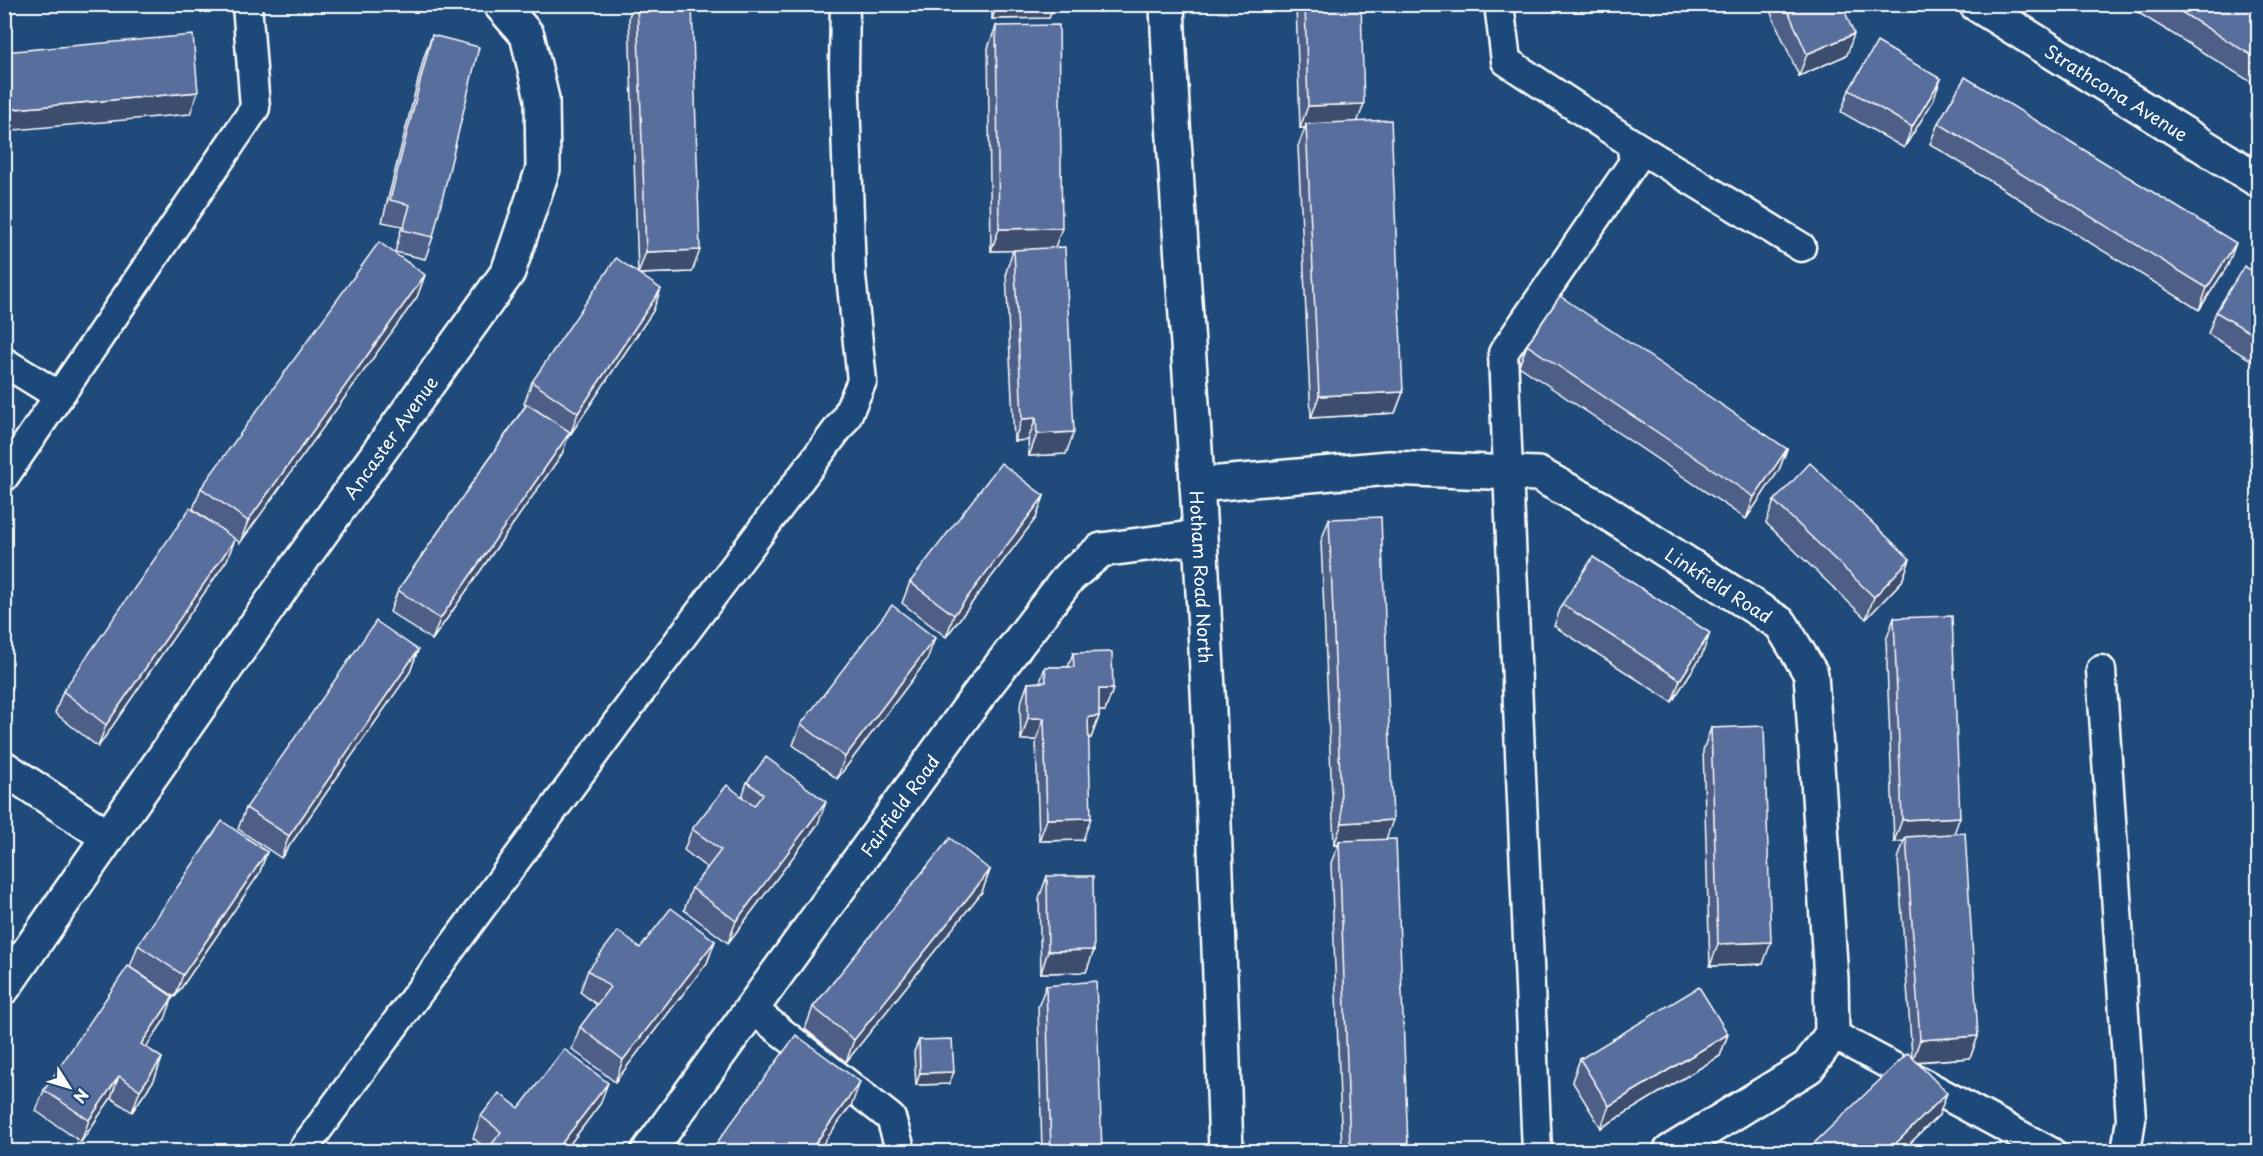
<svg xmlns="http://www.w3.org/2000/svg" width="2263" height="1156" viewBox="0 0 2263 1156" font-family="'Playpen Sans',sans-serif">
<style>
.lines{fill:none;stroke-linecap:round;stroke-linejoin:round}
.lane-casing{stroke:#fff;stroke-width:33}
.street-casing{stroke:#fff;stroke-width:38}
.lane{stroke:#1f4a7a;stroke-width:28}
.street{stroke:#1f4a7a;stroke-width:33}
.wall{fill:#4d5f87;stroke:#fff;stroke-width:1.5}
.shaded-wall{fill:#3e4d6e;stroke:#fff;stroke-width:1.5}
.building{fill:#596e9d;stroke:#fff;stroke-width:1.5}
.labels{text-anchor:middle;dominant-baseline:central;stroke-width:4.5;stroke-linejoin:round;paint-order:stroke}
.street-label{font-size:18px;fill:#fff;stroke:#1f4a7a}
</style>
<rect width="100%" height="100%" fill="#1f4a7a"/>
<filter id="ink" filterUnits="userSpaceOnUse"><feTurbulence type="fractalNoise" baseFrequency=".0167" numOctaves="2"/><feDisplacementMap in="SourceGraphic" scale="12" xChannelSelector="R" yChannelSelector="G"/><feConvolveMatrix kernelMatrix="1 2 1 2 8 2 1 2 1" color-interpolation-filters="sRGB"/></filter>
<g filter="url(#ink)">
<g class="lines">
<g class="lane-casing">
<g id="lane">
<path d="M1499 4 1506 61 1631 143 1634 162 1503 353 1537 1152"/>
<path d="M1631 143 1801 247"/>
<path d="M4 362 59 396"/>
<path d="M4 477 255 108 247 4"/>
<path d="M2101 670 2131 1119 2126 1152"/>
<path d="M752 1009 891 1118 901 1152"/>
<path d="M1832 1034 2051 1152"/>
<path d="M301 1152 617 723 846 418 862 381 851 276 844 67 845 4"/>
</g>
</g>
<g class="street-casing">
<g id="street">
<path id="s1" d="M1167 4C1173 164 1188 323 1197 483 1210 705 1219 928 1226 1152"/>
<path id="s2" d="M1976 4 2258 180"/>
<path id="s3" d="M1197 485 1389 468 1538 474 1600 508 1781 624 1811 674 1831 979 1832 1034 1808 1067 1670 1152"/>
<path d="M4 768 108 837"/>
<path id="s4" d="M4 987 283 586 508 272 543 169 542 99 527 35 500 4"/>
<path id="s5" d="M648 1152 983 689 1069 577 1101 550 1199 537"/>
</g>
</g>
<use href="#lane" class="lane"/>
<use href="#street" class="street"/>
</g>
<g class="wall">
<path d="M633 4H692V272L640 274 653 311 570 435 569 434 562 454 432 640 390 612 398 590 526 405 524 404 532 382 638 273 629 17Z"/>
<path d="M992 4H1054L1049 18 992 19Z"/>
<path d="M1296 4H1361L1358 122 1403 392 1395 413 1311 418 1298 146 1305 128H1300Z"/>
<path d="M1767 4H1842L1847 55 1799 76Z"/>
<path d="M2124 4H2259V87Z"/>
<path d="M996 26 1055 248 1066 454 1029 456 1028 440 1014 441 1006 272 1013 250 991 251 988 48Z"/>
<path d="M432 35 433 237 425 259 395 252 402 226 382 222 424 57Z"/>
<path d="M1849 90 1933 101 1904 148 1841 112Z"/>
<path d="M1938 123 2228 265 2199 310 1930 144Z"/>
<path d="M425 275 417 297 240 543 235 539 227 560 98 747 55 713 63 691 222 530 193 509 201 488Z"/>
<path d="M2259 275V365L2208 334 2216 312Z"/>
<path d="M1527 345 1787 449 1779 470 1746 519 1519 366Z"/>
<path d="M1044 496 1036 518 946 637 902 603 910 582Z"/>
<path d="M1774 501 1910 559 1902 581 1866 619 1766 523Z"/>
<path d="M1329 519 1386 839 1408 1146 1406 1152H1342L1331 863 1338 845H1334L1321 541Z"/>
<path d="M1562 604 1702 655 1672 702 1554 626Z"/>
<path d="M1894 618 1954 834 1978 1036 1970 1058 1917 1062 1939 1115 1901 1152H1808L1809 1148 1912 1056 1898 859 1904 841 1894 842 1886 640Z"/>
<path d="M418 650 410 672 281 858 238 829 246 808Z"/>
<path d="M1073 653 1113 689 1105 711H1099V716L1091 738H1088L1083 840 1039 841 1036 740H1021L1020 705 1028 683 1040 682 1045 667H1068Z"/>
<path d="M927 660 837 779 793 745 801 724Z"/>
<path d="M1711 728 1763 964 1710 966 1703 750Z"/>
<path d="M747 782 818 824 728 943 684 910 692 888 707 868 684 850 692 829 742 797Z"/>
<path d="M267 852 259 874 175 997 130 967 138 945Z"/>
<path d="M990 870 982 892 846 1062 805 1029 813 1007Z"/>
<path d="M1047 876 1094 950 1086 972 1041 973 1039 898Z"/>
<path d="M715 941 707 963 615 1082 572 1049 580 1027 597 1005 580 992 588 970 640 948Z"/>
<path d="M1046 986 1102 1152H1042L1038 1007Z"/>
<path d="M165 1019 146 1047 162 1058 154 1080 132 1112 111 1098 81 1142 36 1111 44 1090Z"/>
<path d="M1728 1034 1720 1056 1601 1128 1572 1081 1580 1059Z"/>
<path d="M919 1040 949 1084 916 1085 914 1052Z"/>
<path d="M600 1104 564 1152H486L488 1150 473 1138 481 1116 519 1108Z"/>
</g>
<g class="shaded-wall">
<path d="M998 4H1054L1049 18 992 19Z"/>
<path d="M1854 34 1847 55 1799 76 1807 54Z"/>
<path d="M1941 79 1933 101 1904 148 1912 127Z"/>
<path d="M198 92 190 114 4 131V110Z"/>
<path d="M1364 104 1356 126 1306 124 1305 128H1300L1308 106Z"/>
<path d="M1062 228 1054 250 991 251 999 229Z"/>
<path d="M2236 243 2228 265 2199 310 2207 288Z"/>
<path d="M700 250 692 272 638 274 646 252Z"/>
<path d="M425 275 417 297 240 543 248 521Z"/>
<path d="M661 289 653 311 570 435 578 413Z"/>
<path d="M1403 392 1395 413 1311 418 1319 396Z"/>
<path d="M1036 418 1028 440 1014 441 1022 419Z"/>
<path d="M570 432 562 454 432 640 440 619Z"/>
<path d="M1074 432 1066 454 1029 456 1037 434Z"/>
<path d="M1787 449 1779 470 1746 519 1754 497Z"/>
<path d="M1044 496 1036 518 946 637 954 615Z"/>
<path d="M235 539 227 560 98 747 106 725Z"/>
<path d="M1910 559 1902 581 1866 619 1874 597Z"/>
<path d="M1710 633 1702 655 1672 702 1680 680Z"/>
<path d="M935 638 927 660 837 779 845 757Z"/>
<path d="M418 650 410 672 281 858 289 836Z"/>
<path d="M1099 689H1113L1105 711H1091Z"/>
<path d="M1099 716 1091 738H1080L1088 717Z"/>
<path d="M1028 718H1044L1036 740H1021Z"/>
<path d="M826 802 818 824 728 943 736 921Z"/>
<path d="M1960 817 1952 839 1906 837 1904 841 1894 842 1902 820Z"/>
<path d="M1091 818 1083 840 1039 841 1047 819Z"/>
<path d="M1393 820 1385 842 1339 841 1338 845H1334L1342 823Z"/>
<path d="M267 852 259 874 175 997 183 975Z"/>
<path d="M990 870 982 892 846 1062 854 1040Z"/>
<path d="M715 941 707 963 615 1082 623 1060Z"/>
<path d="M1771 942 1763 964 1710 966 1718 944Z"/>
<path d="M1094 950 1086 972 1041 973 1048 951Z"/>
<path d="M173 997 165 1019 133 1066 141 1044Z"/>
<path d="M1728 1034 1720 1056 1601 1128 1609 1106Z"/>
<path d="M1978 1036 1970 1058 1912 1062 1920 1040Z"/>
<path d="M162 1058 154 1080 132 1112 140 1090Z"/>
<path d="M954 1072 949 1084 916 1085 920 1073Z"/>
<path d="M119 1076 111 1098 81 1142 89 1120Z"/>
<path d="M860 1082 852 1104 817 1152H809Z"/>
<path d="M608 1083 600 1104 564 1152H555Z"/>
<path d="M1947 1093 1939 1115 1901 1152H1887Z"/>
<path d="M1408 1146 1406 1152H1349L1350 1148Z"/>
</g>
<g class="building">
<path d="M637 4H692L700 250 646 252Z"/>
<path d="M1305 4H1361L1364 104 1308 106Z"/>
<path d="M1785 4H1842L1854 34 1807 54Z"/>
<path d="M2168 4H2259V60Z"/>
<path d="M1059 25 1062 228 999 229 996 26Z"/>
<path d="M193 35 198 92 4 110V52Z"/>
<path d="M432 35 479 47 433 237 403 230 410 205 390 200Z"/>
<path d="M1877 42 1941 79 1912 127 1849 90Z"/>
<path d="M1965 77 2236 243 2207 288 1938 123Z"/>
<path d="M1391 120 1403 392 1319 396 1306 124Z"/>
<path d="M379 242 425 275 248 521 201 488Z"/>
<path d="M1065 247 1074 432 1037 434 1036 418 1022 419 1014 250Z"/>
<path d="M616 258 661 289 578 413 532 382Z"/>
<path d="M2244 266 2259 275V338L2216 312Z"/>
<path d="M1560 296 1787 449 1754 497 1527 345Z"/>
<path d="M527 404 570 432 440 619 398 590Z"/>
<path d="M1001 463 1044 496 954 615 910 582Z"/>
<path d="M1810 463 1910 559 1874 597 1774 501Z"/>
<path d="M190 508 235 539 106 725 63 691Z"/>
<path d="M1381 517 1393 820 1342 823 1329 519Z"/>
<path d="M1593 557 1710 633 1680 680 1562 604Z"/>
<path d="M892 605 935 638 845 757 801 724Z"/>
<path d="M1952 616 1960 817 1902 820 1894 618Z"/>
<path d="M376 621 418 650 289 836 246 808Z"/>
<path d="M1112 652 1113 689H1099V716L1088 717 1091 818 1047 819 1044 718H1028V683L1046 682 1045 667H1074L1073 653Z"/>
<path d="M1764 726 1771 942 1718 944 1711 728Z"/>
<path d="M766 757 826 802 736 921 692 888 721 850 692 829 727 785 754 806 763 794 747 782Z"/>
<path d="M222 821 267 852 183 975 138 945Z"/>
<path d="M1965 833 1978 1036 1920 1040 1906 837Z"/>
<path d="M950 838 990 870 854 1040 813 1007Z"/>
<path d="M1396 839 1408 1146 1350 1148 1339 841Z"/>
<path d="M1047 876H1093L1094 950 1048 951Z"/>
<path d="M671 908 715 941 623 1060 580 1027 610 987 588 970 618 931 640 948Z"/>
<path d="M128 966 173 997 141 1044 162 1058 140 1090 119 1076 89 1120 44 1090Z"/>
<path d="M1096 981 1102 1152H1051L1046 986Z"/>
<path d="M1699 987 1728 1034 1609 1106 1580 1059Z"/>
<path d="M796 1035 860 1082 809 1152H710Z"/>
<path d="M952 1039 954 1072 920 1073 919 1040Z"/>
<path d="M564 1049 608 1083 555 1152H486L501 1132 481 1116 499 1093 519 1108Z"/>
<path d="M1908 1053 1947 1093 1887 1152H1813L1809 1148Z"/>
</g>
</g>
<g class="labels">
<g class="street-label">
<text stroke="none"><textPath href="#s2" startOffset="166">Strathcona Avenue</textPath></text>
<text stroke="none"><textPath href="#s4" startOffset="672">Ancaster Avenue</textPath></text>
<text stroke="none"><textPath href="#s1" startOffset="574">Hotham Road North</textPath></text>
<text stroke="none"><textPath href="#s3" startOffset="554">Linkfield Road</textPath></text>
<text stroke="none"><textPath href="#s5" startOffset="428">Fairfield Road</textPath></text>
</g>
</g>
<rect width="2263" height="1156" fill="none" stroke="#1f4a7a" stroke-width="24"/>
<rect x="12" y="12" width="2239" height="1132" fill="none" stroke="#fff" stroke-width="2" filter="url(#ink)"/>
<g transform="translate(69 1087) rotate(127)" stroke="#1f4a7a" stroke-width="4.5" paint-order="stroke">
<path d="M0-4.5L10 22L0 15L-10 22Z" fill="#ffffff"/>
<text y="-9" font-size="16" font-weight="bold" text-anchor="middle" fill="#ffffff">N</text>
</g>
</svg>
